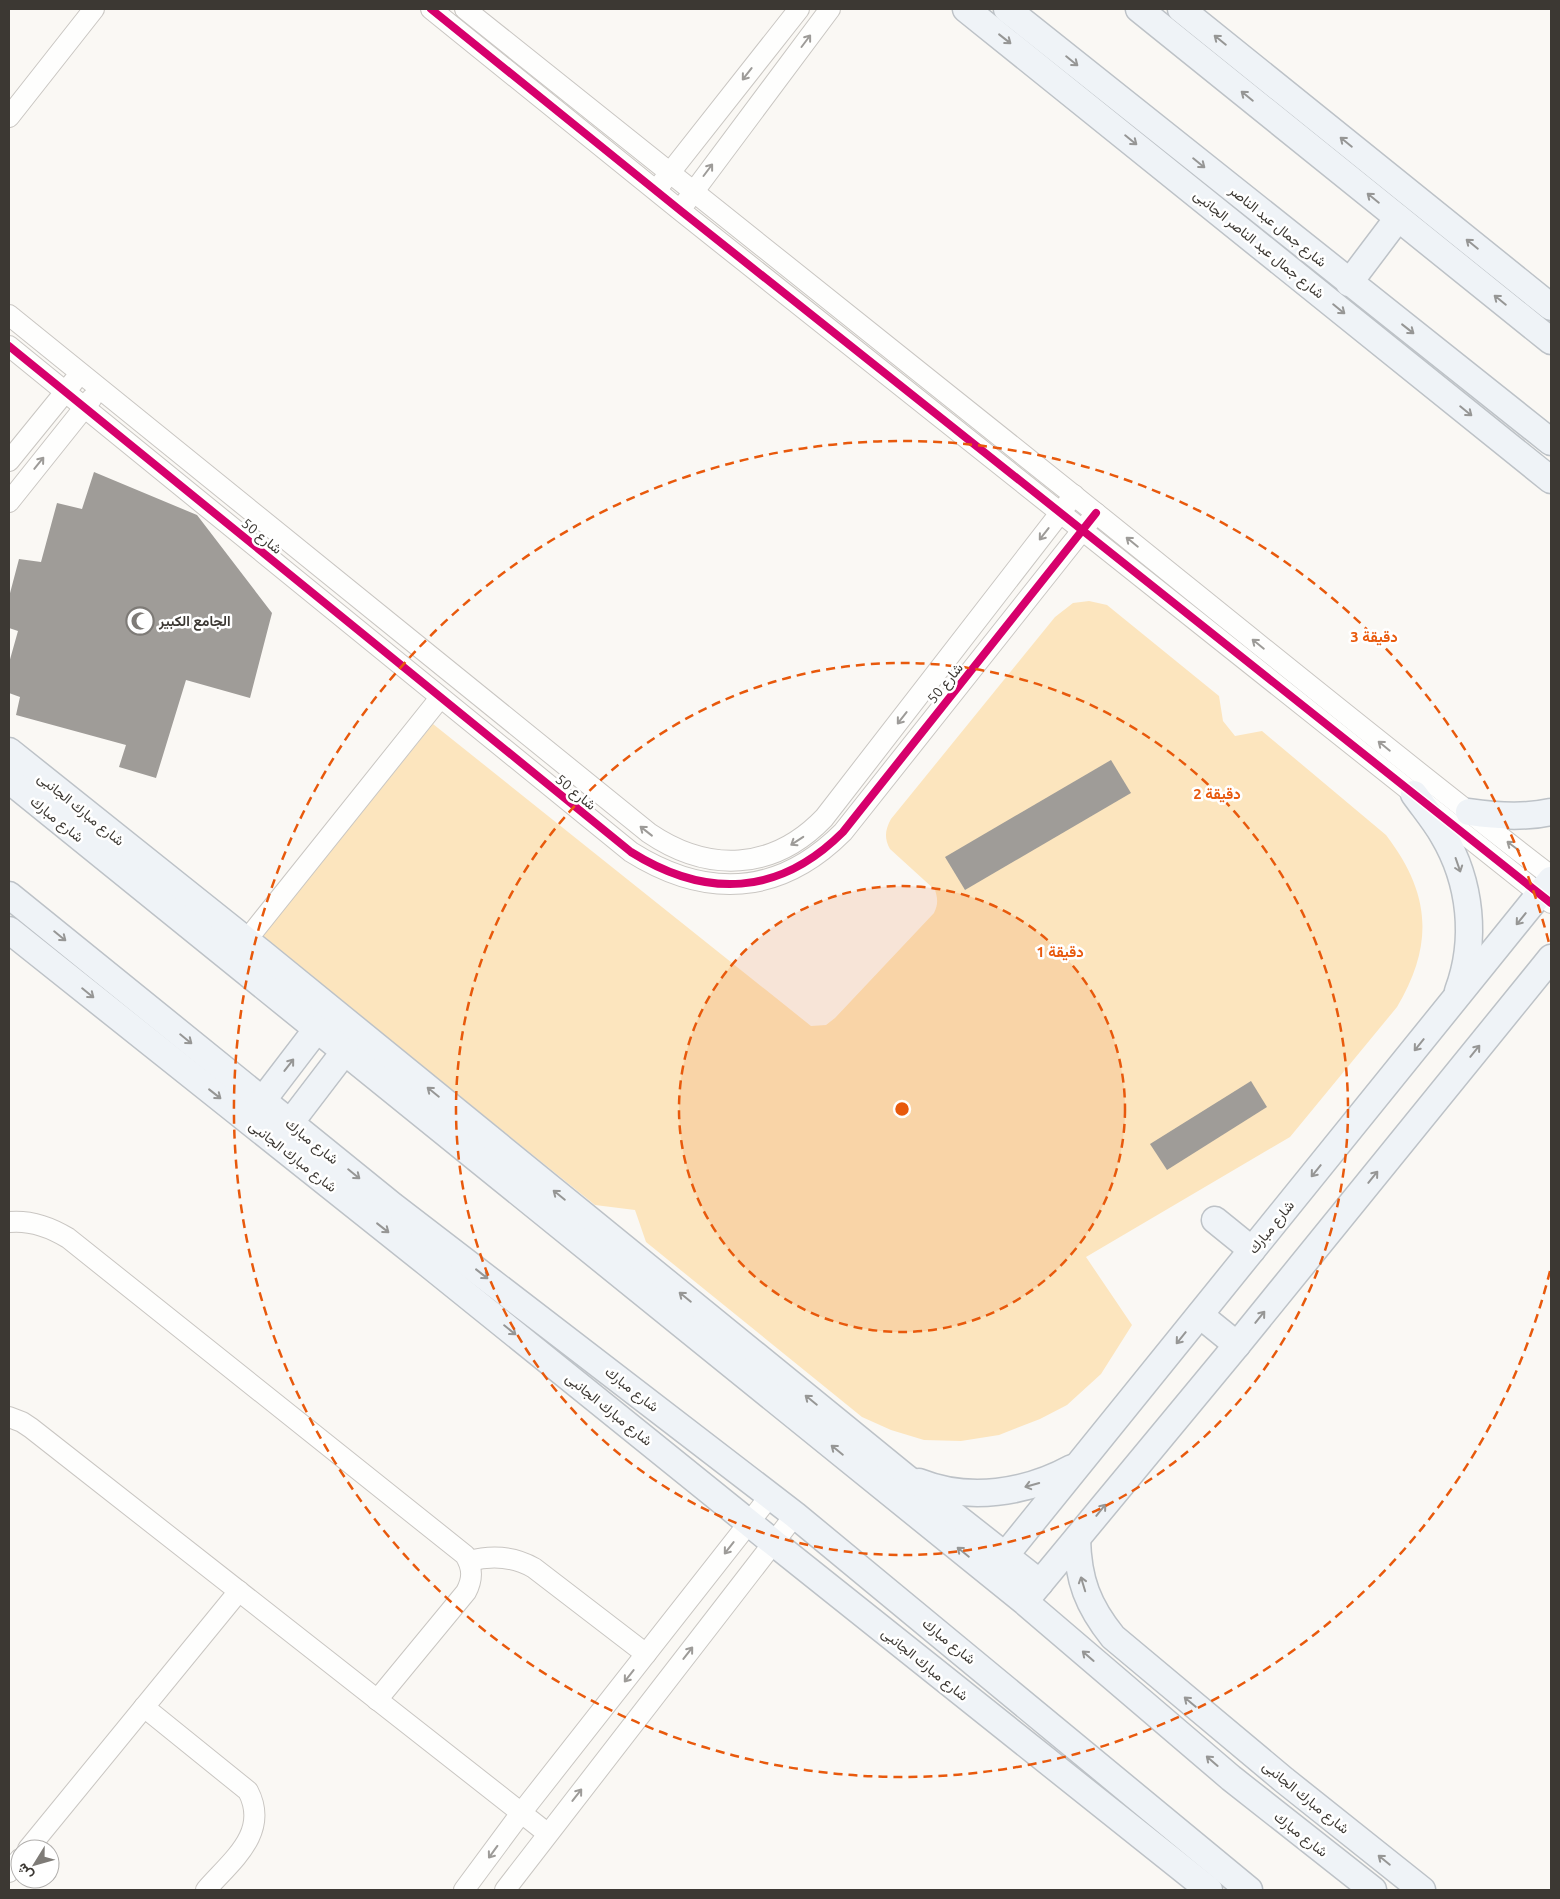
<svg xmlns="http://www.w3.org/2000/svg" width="1560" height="1899" viewBox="0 0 1560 1899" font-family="Ubuntu,Vazirmatn,sans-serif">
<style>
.green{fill:#fce5be}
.building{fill:#9f9c98}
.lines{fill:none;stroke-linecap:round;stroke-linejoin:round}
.minor-casing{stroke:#c9c6c2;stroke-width:22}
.major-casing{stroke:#bdc2c7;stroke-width:29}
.minor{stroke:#fefefd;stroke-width:20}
.major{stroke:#eff3f7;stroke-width:26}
.cycleway-casing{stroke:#fff;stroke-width:11}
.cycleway{stroke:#d6006c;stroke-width:8}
.oneway{stroke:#969695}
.oneway2{stroke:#9d9b98}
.ring{fill:none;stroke:#e8590c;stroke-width:2.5;stroke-dasharray:9 6}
.labels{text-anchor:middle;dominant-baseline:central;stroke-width:5;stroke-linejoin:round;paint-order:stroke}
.street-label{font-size:14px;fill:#3c3833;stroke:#fff}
.poi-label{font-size:14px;font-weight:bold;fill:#3c3833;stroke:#fff;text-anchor:start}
.centre{fill:#e8590c;stroke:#fff;stroke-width:2.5}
.ring-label{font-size:15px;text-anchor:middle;font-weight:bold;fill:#e8590c;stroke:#fff;stroke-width:5;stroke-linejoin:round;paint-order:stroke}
</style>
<rect width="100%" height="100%" fill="#faf8f4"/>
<path class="green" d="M1089 601 1107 605 1219 696 1223 721 1235 736 1262 731 1386 835C1431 894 1434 944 1397 1007L1290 1137 1086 1257 1132 1325 1101 1374 1067 1405 1040 1419 999 1435 961 1441 924 1440 891 1430 862 1417 646 1242 635 1210 595 1205 262 937 433 724 811 1026 826 1025 835 1018 934 913C938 905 938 899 935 890L890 849C884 838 885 830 891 819L1055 617 1073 603Z"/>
<g class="building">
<path d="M94 472 197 515 272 613 250 698 186 680 156 778 119 767 126 745 16 715 20 697 9 693V663L18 631 9 628V597L19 559 41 562 57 503 82 509Z"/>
<path d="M1111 760 1131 793 965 890 945 857Z"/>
<path d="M1251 1081 1267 1107 1167 1170 1150 1144Z"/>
</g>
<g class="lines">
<g class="minor-casing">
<g id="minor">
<path d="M431 9 681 211 1551 903"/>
<path d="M465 9C668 172 873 334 1076 497 1234 624 1390 752 1551 876"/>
<path d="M9 117 94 9"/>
<path d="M661 184 799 9"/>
<path d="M686 202 830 9"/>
<path d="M9 315 649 833C708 873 773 871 824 818L1074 495"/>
<path d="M9 346 631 852C706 899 779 896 843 832L1096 513"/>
<path d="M9 461 74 381"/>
<path d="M9 502 92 398"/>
<path d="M237 952 440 698"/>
<path d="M9 1222C30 1220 50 1227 68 1238L465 1555C473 1568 473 1579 466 1592L377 1700"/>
<path d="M9 1417 22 1422 31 1428 547 1833"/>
<path d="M469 1561C492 1555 513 1556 534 1568L646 1654"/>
<path d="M144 1707 248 1791C270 1833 231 1861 206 1890"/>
<path d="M28 1849 239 1591"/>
<path d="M9 1872 20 1859"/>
<path d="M464 1890 521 1813 770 1496"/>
<path d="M505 1890 795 1515"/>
</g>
</g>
<g class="major-casing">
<g id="major">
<path d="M966 9 1551 480"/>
<path d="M1007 9 1551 442"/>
<path d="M1139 9 1551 341"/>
<path d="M1181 9 1551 307"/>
<path d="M1349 283 1398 218"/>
<path d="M9 751 262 953 904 1476 1040 1583"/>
<path d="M9 780 1025 1602 1231 1778 1373 1890"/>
<path d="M1414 794C1424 808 1435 821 1443 835 1471 882 1477 940 1458 991"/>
<path d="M1469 812C1496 816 1524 818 1551 812"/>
<path d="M9 895 393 1206 795 1515 1249 1890"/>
<path d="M9 930 427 1263 774 1543 1209 1890"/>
<path d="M262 1101 317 1029"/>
<path d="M290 1123 345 1051"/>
<path d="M1215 1220 1252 1250"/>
<path d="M1200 1315 1237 1345"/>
<path d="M919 1482C969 1502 1026 1493 1072 1468"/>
<path d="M1077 1539C1078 1580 1088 1606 1113 1637L1284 1780 1422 1890"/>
<path d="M995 1568 1551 880"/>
<path d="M1030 1595 1237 1345 1551 958"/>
</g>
</g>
<use href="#minor" class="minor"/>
<use href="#major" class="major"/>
<g class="cycleway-casing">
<g id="cycleway">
<path d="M431 9 681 211 1551 903"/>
<path d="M9 346 631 852C706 899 779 896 843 832L1096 513"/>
</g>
</g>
<use href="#cycleway" class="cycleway"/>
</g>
<defs><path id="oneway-shaft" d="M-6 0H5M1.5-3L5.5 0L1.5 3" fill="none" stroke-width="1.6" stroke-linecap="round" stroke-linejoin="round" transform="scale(1.25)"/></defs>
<g class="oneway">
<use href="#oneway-shaft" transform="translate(1005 39) rotate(38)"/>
<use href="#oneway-shaft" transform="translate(1220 40) rotate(-141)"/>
<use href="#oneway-shaft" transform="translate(1072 61) rotate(39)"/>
<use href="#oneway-shaft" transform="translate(1247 96) rotate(-141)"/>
<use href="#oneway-shaft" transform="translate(1131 140) rotate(39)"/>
<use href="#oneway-shaft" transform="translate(1346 142) rotate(-141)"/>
<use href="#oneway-shaft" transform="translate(1199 163) rotate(39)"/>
<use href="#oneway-shaft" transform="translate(1373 198) rotate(-141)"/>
<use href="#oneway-shaft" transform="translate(1472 244) rotate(-141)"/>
<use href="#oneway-shaft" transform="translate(1500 300) rotate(-141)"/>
<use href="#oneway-shaft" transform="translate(1339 309) rotate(39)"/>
<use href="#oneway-shaft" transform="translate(1408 329) rotate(38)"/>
<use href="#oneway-shaft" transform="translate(1466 411) rotate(39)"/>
<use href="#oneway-shaft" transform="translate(1458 865) rotate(71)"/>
<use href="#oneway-shaft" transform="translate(1521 919) rotate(129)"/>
<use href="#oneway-shaft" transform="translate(60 936) rotate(39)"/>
<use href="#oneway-shaft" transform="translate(88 993) rotate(39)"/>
<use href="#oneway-shaft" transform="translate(186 1039) rotate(39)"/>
<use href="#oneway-shaft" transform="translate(1419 1045) rotate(129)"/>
<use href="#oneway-shaft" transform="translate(1475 1051) rotate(-51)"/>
<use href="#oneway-shaft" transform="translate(289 1065) rotate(-52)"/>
<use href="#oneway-shaft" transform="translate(433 1092) rotate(-141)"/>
<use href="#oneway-shaft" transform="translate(215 1094) rotate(38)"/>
<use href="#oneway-shaft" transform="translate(1316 1171) rotate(129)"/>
<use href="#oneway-shaft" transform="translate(354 1174) rotate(39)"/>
<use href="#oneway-shaft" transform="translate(1373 1177) rotate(-51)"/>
<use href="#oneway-shaft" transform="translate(559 1195) rotate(-141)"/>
<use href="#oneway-shaft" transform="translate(383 1228) rotate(38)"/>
<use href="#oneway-shaft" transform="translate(482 1274) rotate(38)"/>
<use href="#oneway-shaft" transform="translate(685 1297) rotate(-141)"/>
<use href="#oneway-shaft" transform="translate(1260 1317) rotate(-51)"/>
<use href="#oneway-shaft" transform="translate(510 1330) rotate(39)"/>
<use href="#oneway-shaft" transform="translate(1181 1338) rotate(129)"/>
<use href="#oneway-shaft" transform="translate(811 1400) rotate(-141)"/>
<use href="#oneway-shaft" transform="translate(837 1450) rotate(-141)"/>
<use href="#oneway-shaft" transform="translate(1032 1485) rotate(164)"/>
<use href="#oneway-shaft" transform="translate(1101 1510) rotate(-51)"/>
<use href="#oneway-shaft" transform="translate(963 1552) rotate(-141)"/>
<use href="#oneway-shaft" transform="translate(1083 1584) rotate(-107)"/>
<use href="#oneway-shaft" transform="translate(1088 1656) rotate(-139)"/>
<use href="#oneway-shaft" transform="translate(1190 1702) rotate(-140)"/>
<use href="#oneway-shaft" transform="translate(1212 1761) rotate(-139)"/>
<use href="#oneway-shaft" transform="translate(1384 1860) rotate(-141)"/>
</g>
<g class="oneway2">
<use href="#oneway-shaft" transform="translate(806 41) rotate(-53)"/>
<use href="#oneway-shaft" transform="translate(747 74) rotate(128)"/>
<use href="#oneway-shaft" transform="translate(708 170) rotate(-53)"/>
<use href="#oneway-shaft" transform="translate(39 463) rotate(-51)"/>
<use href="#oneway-shaft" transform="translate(1044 534) rotate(128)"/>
<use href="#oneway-shaft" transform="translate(1132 542) rotate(-141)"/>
<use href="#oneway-shaft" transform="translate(1258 644) rotate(-141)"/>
<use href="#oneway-shaft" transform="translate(902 718) rotate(128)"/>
<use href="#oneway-shaft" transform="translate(1384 746) rotate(-141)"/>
<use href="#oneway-shaft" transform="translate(646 831) rotate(-142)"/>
<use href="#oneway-shaft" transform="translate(797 841) rotate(147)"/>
<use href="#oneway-shaft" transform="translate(1513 846) rotate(-143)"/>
<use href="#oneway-shaft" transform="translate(729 1548) rotate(128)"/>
<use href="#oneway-shaft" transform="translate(688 1653) rotate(-52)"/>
<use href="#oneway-shaft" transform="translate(629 1676) rotate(128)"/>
<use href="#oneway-shaft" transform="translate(577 1795) rotate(-52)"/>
<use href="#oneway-shaft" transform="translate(493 1852) rotate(126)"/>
</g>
<circle cx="902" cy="1109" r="223" fill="#e8590c" fill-opacity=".12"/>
<g class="ring">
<circle cx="902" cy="1109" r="223"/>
<circle cx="902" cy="1109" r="446"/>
<path d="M1550 1271A668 668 0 1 1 1550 947"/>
</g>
<defs>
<g id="mosque-ring" transform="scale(1.4375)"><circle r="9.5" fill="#fff" stroke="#7e7b77" stroke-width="1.5"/><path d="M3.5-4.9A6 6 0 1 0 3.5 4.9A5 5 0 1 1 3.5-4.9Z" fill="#7e7b77"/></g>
</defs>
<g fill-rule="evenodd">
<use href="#mosque-ring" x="140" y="621"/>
</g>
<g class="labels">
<g class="street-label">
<text transform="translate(1278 226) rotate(39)">شارع جمال عبد الناصر</text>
<text transform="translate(1259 244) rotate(39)">شارع جمال عبد الناصر الجانبى</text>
<text transform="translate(262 536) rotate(39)">شارع 50</text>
<text transform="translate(945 683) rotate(-51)">شارع 50</text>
<text transform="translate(576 792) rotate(39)">شارع 50</text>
<text transform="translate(81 809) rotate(39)">شارع مبارك الجانبى</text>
<text transform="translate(57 819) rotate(39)">شارع مبارك</text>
<text transform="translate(312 1141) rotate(39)">شارع مبارك</text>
<text transform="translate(293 1156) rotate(38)">شارع مبارك الجانبى</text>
<text transform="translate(1271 1227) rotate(-51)">شارع مبارك</text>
<text transform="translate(632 1389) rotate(38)">شارع مبارك</text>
<text transform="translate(609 1409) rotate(39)">شارع مبارك الجانبى</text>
<text transform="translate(949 1641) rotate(39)">شارع مبارك</text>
<text transform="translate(925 1664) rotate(39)">شارع مبارك الجانبى</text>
<text transform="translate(1306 1797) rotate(39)">شارع مبارك الجانبى</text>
<text transform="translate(1301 1834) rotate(38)">شارع مبارك</text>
</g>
<g class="poi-label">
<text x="159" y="621">الجامع الكبير</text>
</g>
</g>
<circle cx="902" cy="1109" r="8" class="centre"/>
<g class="ring-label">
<text x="1374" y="642">3 دقيقة</text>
<text x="1217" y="799">2 دقيقة</text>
<text x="1060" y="957">1 دقيقة</text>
</g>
<rect width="1560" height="1899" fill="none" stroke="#3c3833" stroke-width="20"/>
<g transform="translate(35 1864) rotate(233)"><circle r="24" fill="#ffffff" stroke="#b1afad"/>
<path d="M0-4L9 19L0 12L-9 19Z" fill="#7e7b77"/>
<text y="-8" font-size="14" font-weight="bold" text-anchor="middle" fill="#3c3833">ش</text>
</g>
</svg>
